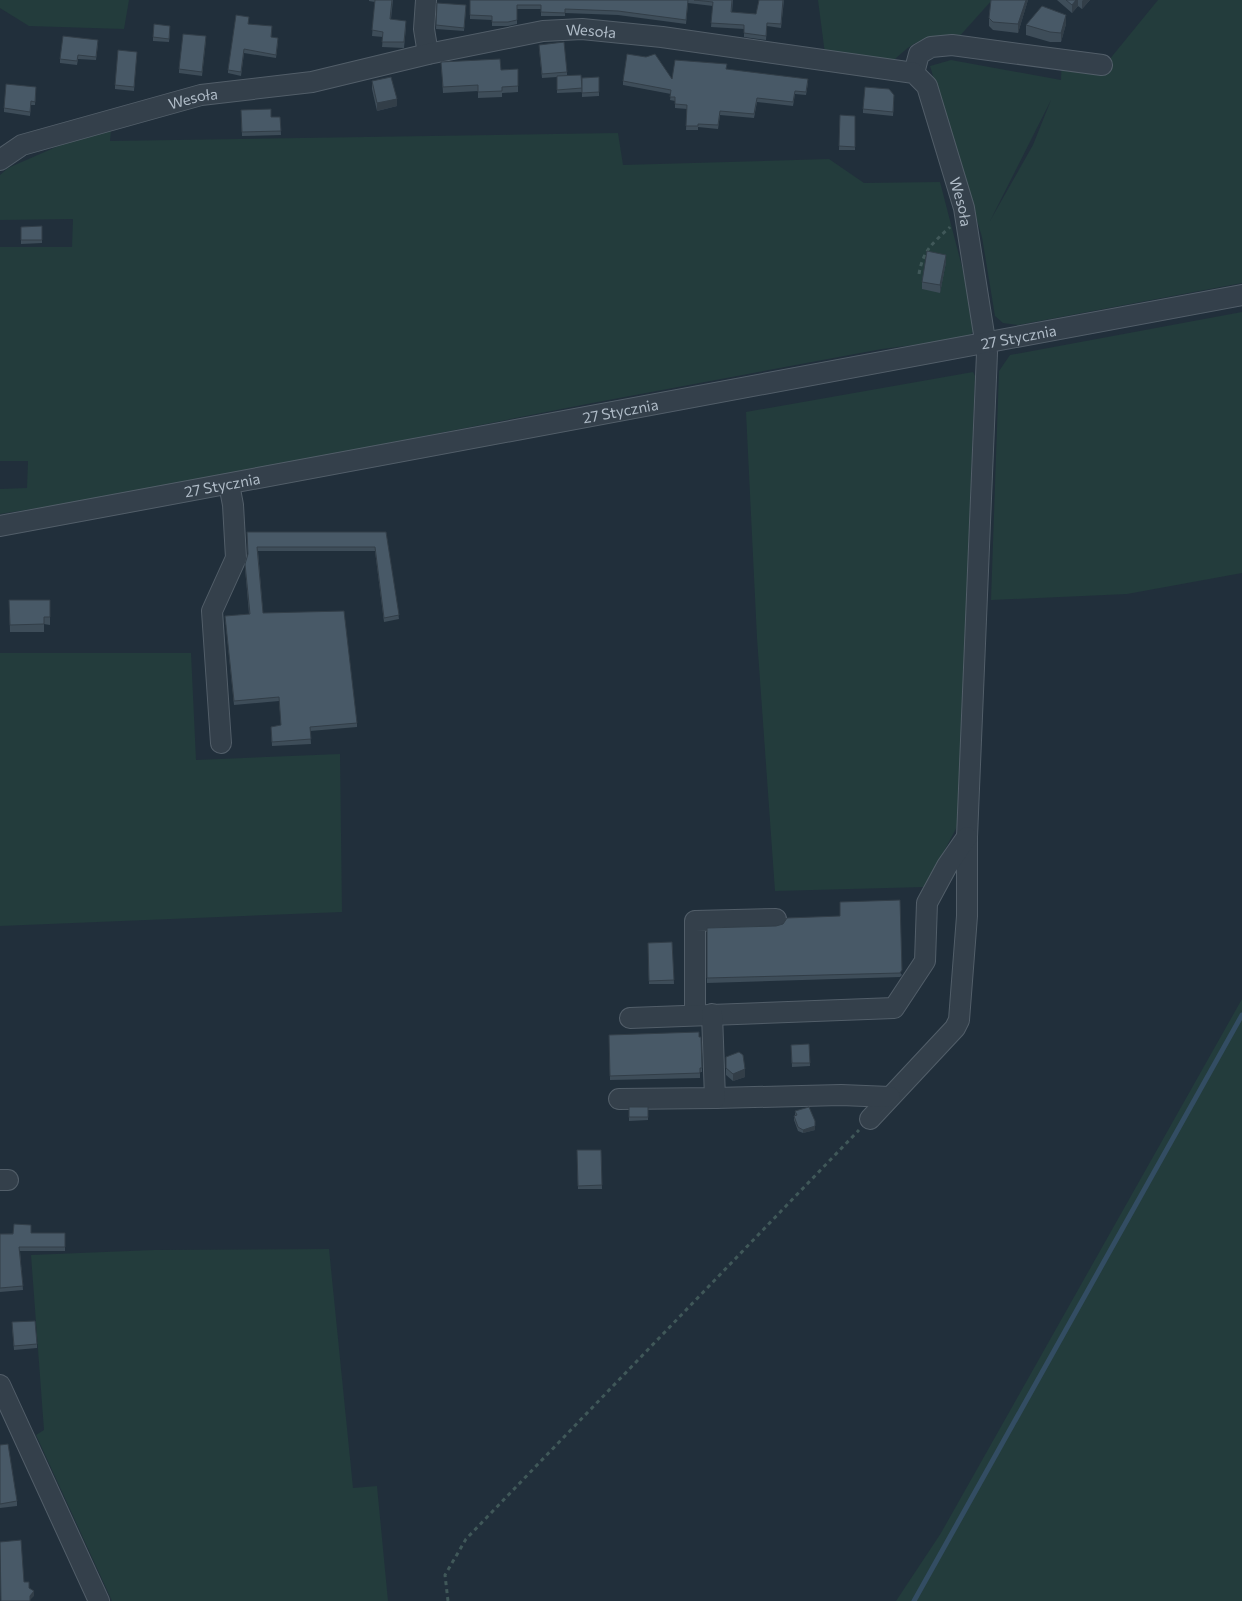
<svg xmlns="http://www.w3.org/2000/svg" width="1242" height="1601" viewBox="0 0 1242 1601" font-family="Commissioner,sans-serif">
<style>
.green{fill:#233c3c;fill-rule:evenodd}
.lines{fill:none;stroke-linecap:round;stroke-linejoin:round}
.stream{stroke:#334d63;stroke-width:5}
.minor-casing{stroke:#525e69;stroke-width:22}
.path{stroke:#405859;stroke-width:3;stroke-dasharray:4 4;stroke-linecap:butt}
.minor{stroke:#34404b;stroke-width:20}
.wall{fill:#3e4d59}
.shaded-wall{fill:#323e48}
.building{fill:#485967;stroke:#323e48}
.labels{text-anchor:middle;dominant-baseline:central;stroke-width:4;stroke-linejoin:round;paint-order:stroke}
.street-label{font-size:15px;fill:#afbbc7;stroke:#1a2530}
</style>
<rect width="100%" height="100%" fill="#212f3b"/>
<g class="green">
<path d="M0 0H129L124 29 29 26 0 8Z"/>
<path d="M818 0H992L957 39C924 38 919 37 894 60L825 54Z"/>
<path d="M1158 0H1242V283L1018 325 1003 323 995 316 982 237 930 66 951 60 1061 80 1062 53 1109 60ZM1051 100 1033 145 990 221Z"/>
<path d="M111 130 110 141 618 133 623 165 829 159 864 183 940 182 975 317V329L968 338 882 349 587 404 145 491 0 514V489L27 488 28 461H0V247H72L73 219 0 220V175L8 168 72 140Z"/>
<path d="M1242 312V573L1127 594 991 600 999 371 1010 355Z"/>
<path d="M973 372 975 376 959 823 925 887 775 891 757 638 746 412Z"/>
<path d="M0 653H191L196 760 340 754 342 912 0 926Z"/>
<path d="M1242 999V1601H896L941 1533Z"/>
<path d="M329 1249 353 1488 377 1486 388 1601H112L36 1435 44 1430 31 1255 154 1250Z"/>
</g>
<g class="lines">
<path class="stream" d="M914 1601 1242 1015"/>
<g class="minor-casing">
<g id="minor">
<path d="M426 0 424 29 428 54"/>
<path d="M914 73 919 54 931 47 952 45 1102 65"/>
<path id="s1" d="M0 160 22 145 201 95 312 82 428 54 543 31 582 29 662 37 914 73 927 86 964 208 987 353 967 837V916L959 1020 955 1028 870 1119"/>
<path id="s2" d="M0 526 1242 295"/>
<path d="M221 743 212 611 236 558 233 505 229 484"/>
<path d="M695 1014V921L776 919"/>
<path d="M630 1018 894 1008 925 961 927 903 947 866 967 837"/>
<path d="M715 1098 841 1095 890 1097"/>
<path d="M619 1099 715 1098 712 1014"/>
<path d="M0 1180H8"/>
<path d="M0 1385 99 1601"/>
</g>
</g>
<g class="path">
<path d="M919 274C923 250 933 243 950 227"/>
<path d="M448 1601 445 1575 466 1539 859 1130"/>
</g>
<use href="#minor" class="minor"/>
</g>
<g class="wall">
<path d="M369 0H393L391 19 406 27 404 48 382 47 383 37 372 36 375 2 369 1Z"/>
<path d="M470 0H733L732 12 756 14 784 0 781 28 767 26 766 40 744 37V29L711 27 713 6 688 3 686 24 618 15 565 13V16H541V9H517V24L508 26H492V20L470 19Z"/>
<path d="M991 0H1028L1018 33 993 30 989 26V18Z"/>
<path d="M1057 0H1090L1082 9 1078 6 1072 13Z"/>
<path d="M437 3 466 9 464 31 436 29Z"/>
<path d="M249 21 248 24 272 30 271 37 278 42 276 58 244 53 241 76 228 73V70Z"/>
<path d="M1066 24 1061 42H1050L1026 35V25Z"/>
<path d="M170 30 169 42 153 41V37Z"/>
<path d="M206 40 202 76 179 73V69Z"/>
<path d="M98 44 96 60 78 59 77 65 60 63V59Z"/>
<path d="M539 48 567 72V75H581L582 92 557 93V77L542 78Z"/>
<path d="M137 52 134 91 115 89V85Z"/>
<path d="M441 62 501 70 518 69V92L502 93V97L478 98V91L443 93Z"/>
<path d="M727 69 808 83 806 95 795 94 793 106 757 102 754 118 720 115 718 129 698 127V130H686L687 109 675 108V101L670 100 671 94 623 85V81L672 79Z"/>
<path d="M599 77V96L582 97V78Z"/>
<path d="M372 81 397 106 377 111 372 89Z"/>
<path d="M36 91 35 105H31L30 116 4 112V108Z"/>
<path d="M894 99 893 116 863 113V109Z"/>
<path d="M241 110 271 117H280L281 135 242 136Z"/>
<path d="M840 115 855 116V150H839Z"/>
<path d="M42 226V243L21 244V227Z"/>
<path d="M946 262 940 293 922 289V282Z"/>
<path d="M247 532H386L399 619 384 622 375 551H258L263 613 357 723V727L310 731 311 744 272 746 271 727 281 725 279 701 234 705 225 616 249 614 245 568V564L248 554Z"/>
<path d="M9 600H50V625L44 624V632H10Z"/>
<path d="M840 902 902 975 900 977 707 983V928L776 926 840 916Z"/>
<path d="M672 942 674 984H649L648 943Z"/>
<path d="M609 1035 702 1068V1072H700V1078L610 1080Z"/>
<path d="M809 1044 810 1066 792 1067 791 1045Z"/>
<path d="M726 1057 745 1077 733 1081 726 1075Z"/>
<path d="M629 1107H648V1120L629 1121Z"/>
<path d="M795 1111 815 1125V1130L803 1133 798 1131 794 1120V1116H795Z"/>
<path d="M577 1150H601L602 1189H578Z"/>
<path d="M31 1233H65V1251H20L23 1290 0 1292V1234Z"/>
<path d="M12 1326 37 1344V1348L14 1350Z"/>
<path d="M0 1445 17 1501V1506L0 1508Z"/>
</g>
<g class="shaded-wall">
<path d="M1026 0H1028L1018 33V24Z"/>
<path d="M1076 0H1078V6L1072 13V5Z"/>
<path d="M1083 0H1090L1082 9V1Z"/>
<path d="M1066 15V24L1061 42V33Z"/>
<path d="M397 99V106L377 111V103Z"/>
<path d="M946 255V262L940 293V285Z"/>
<path d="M745 1069V1077L733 1081V1074Z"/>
<path d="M815 1121V1130L803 1133V1130Z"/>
<path d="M34 1591V1596L30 1600V1596Z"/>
</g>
<g class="building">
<path d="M375 0H392L390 19 406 21 404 42H382L383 32 372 30Z"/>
<path d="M470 0H688L686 20 618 11 565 9V13L541 12V5H517V20L508 22H492V16L470 15Z"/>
<path d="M694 0H732L731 12 756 14 759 0H783L781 24 767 23 766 36 744 33V25L711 23 713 2Z"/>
<path d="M991 0H1026L1018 24 993 22 989 18Z"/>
<path d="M1066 0H1076L1072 5Z"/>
<path d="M437 3 466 5 464 28 436 25Z"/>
<path d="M1042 6 1066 15 1061 33 1050 32 1026 25Z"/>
<path d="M236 15 249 17 248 24 272 26 271 37 278 38 276 55 244 49 241 72 228 70Z"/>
<path d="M154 24 170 26 169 39 153 37Z"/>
<path d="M183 34 206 36 202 72 179 69Z"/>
<path d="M63 36 98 40 96 57 78 55 77 61 60 59Z"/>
<path d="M564 42 567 72 542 74 539 45Z"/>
<path d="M118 50 137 52 134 87 115 85Z"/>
<path d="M627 54 646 57 655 54 672 79 675 60 727 64 726 69 808 79 806 92 795 91 793 102 757 98 754 114 720 111 718 125 698 124V126H686L687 105 675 104V97H670L671 90 623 81Z"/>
<path d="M500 59 501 70 518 69V86L502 87V91L478 92V85L443 87 441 62Z"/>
<path d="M581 75 582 88 557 90V76Z"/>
<path d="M391 77 397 99 377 103 372 81Z"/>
<path d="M599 77V92L582 93V78Z"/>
<path d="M6 84 36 87 35 102 31 101 30 112 4 108Z"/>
<path d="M865 87 889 89 894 95 893 112 863 109Z"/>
<path d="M271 109V117H280L281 131 242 132 241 110Z"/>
<path d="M840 115 855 116V147L839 146Z"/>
<path d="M42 226V240H21V227Z"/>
<path d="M927 251 946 255 940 285 922 282Z"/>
<path d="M247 532H386L399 615 384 618 375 547H257L263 613 344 611 357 723 310 727 311 739 272 742 271 727 281 725 279 697 234 701 225 616 250 614 245 564 248 554Z"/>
<path d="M9 600H50V617H44V624L10 625Z"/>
<path d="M900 900 902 970 900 973 707 978V928L776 926 783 924 787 918 840 916V902Z"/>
<path d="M672 942 674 980 649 981 648 943Z"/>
<path d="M699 1032V1037H701L702 1068H700V1073L610 1076 609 1035Z"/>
<path d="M809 1044 810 1063H792L791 1045Z"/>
<path d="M739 1052 743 1055 745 1069 733 1074 726 1068V1057Z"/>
<rect x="629" y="1107" width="19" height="10"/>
<path d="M809 1107 815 1121V1126L803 1130 798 1127 794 1116 797 1115 795 1111Z"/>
<path d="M577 1150H601L602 1185 578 1186Z"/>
<path d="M14 1224 31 1225V1233H65V1247H19L23 1286 0 1288V1234H13Z"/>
<path d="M35 1321 37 1344 14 1346 12 1322Z"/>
<path d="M8 1444 17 1501 0 1504V1445Z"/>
<path d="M21 1540 24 1582H29V1588L34 1591 30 1596V1601H1L0 1542Z"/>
</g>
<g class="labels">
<g class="street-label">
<text stroke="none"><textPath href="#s1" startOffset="609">Wesoła</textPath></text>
<text stroke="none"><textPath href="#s1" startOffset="204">Wesoła</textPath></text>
<text stroke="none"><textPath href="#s1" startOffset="1074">Wesoła</textPath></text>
<text stroke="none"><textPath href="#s2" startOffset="1036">27 Stycznia</textPath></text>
<text stroke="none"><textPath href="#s2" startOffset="631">27 Stycznia</textPath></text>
<text stroke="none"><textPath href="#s2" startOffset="226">27 Stycznia</textPath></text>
</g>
</g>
</svg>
